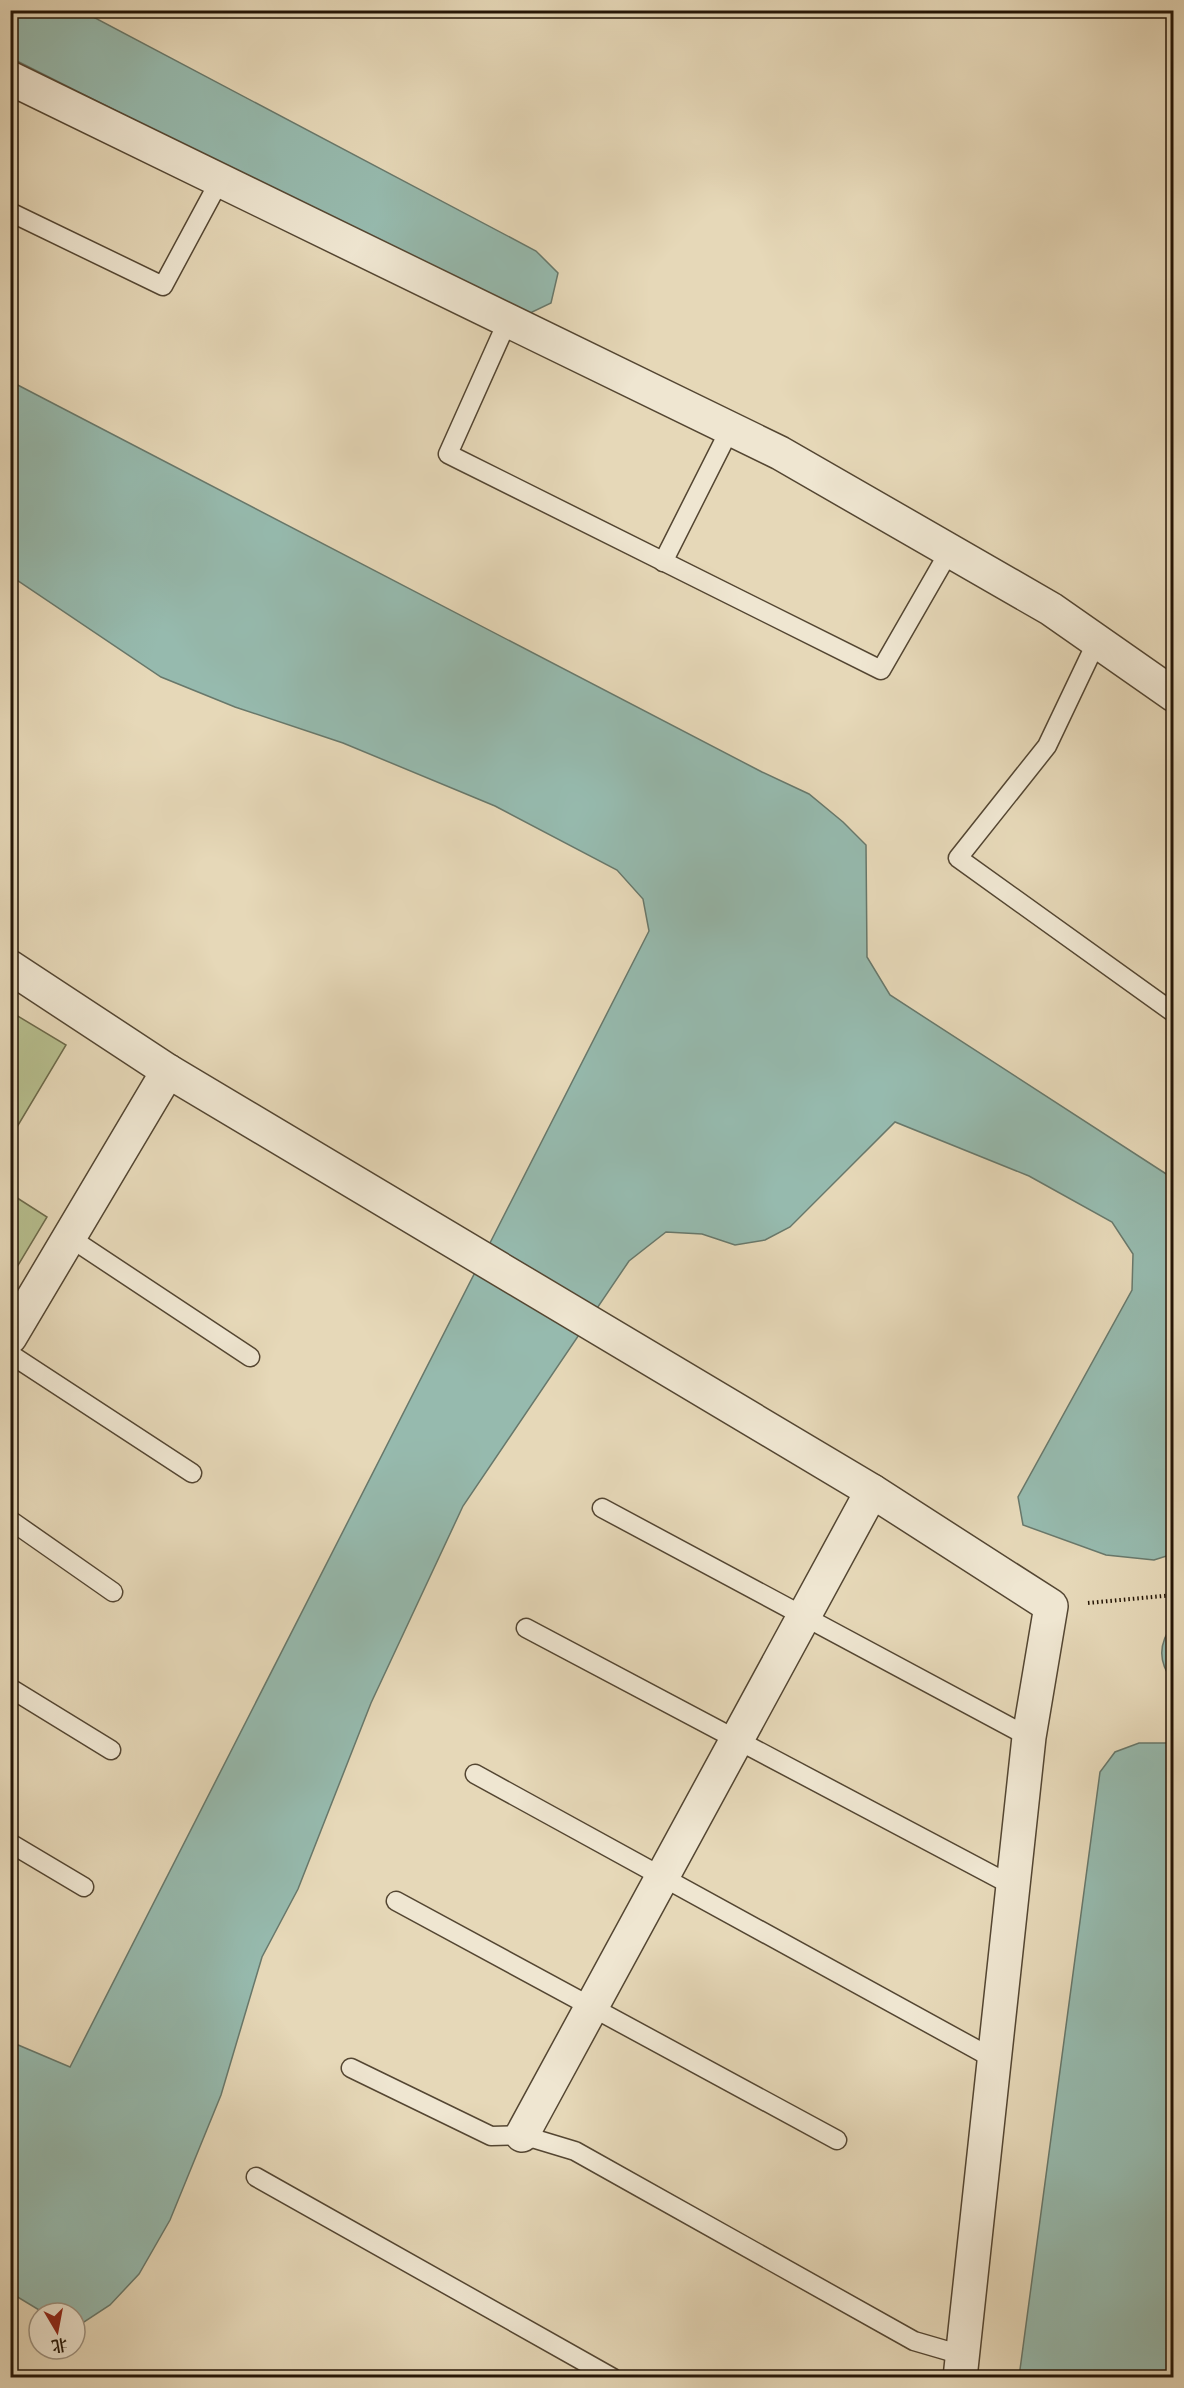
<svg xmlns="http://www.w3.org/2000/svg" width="1184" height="2388" viewBox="0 0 1184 2388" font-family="Alegreya,'Noto Serif SC',serif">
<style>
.green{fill:#b6be8e;stroke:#6d6a4a;stroke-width:1.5}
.water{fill:#96baae;stroke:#68786b;stroke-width:1.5}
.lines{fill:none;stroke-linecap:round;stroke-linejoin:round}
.service-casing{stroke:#544632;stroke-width:21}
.minor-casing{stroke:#544632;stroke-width:36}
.path{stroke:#241506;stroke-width:4;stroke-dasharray:1.5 3;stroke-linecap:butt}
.service{stroke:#efe6d1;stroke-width:18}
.minor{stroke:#efe6d1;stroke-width:33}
</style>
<rect width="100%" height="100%" fill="#e6d8b8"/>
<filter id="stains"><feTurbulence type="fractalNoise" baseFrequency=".00333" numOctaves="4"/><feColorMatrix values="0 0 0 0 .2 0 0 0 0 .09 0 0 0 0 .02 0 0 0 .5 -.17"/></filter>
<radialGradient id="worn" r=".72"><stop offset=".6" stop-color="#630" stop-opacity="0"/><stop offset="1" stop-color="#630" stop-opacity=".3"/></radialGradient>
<g class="green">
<path d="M11 1012 66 1045 11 1137Z"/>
<path d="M11 1194 47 1217 11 1277Z"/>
</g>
<g class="water">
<path d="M10 11H82L536 251 558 273 551 303 524 316 11 58Z"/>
<path d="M10 381 762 772 809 794 843 822 866 845 867 957 890 995 1174 1179 1173 1554 1154 1560 1106 1555 1023 1525 1018 1497 1132 1290 1133 1254 1112 1222 1029 1176 895 1122 790 1227 765 1240 735 1245 702 1234 666 1232 629 1261 463 1506 371 1703 298 1889 262 1957 221 2095 170 2220 139 2274 110 2305 81 2324 75 2323V2313H44L11 2293V2042L70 2067 649 931 643 899 617 870 495 806 343 743 235 707 161 677 11 576Z"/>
<path d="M1173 1624V1682C1158 1662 1158 1644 1173 1624Z"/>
<path d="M1139 1743H1173V2377H1019L1100 1772 1115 1752Z"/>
</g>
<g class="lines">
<g class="service-casing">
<g id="service">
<path d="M10 212 163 286 220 180"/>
<path d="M508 320 448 454 881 670 950 550"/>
<path d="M663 562 730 429"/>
<path d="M1097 641 1047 746 958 858 1174 1013"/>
<path d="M69 1237 250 1357"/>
<path d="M10 1354 192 1473"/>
<path d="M602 1508 1029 1737"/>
<path d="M10 1520 113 1592"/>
<path d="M526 1628 1013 1886"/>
<path d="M10 1688 111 1750"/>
<path d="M475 1774 994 2059"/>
<path d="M10 1843 84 1887"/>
<path d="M396 1901 837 2140"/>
<path d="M351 2068 491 2136 522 2135 575 2151 914 2341 962 2355"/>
<path d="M256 2177 613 2378"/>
</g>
</g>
<g class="minor-casing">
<g id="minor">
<path d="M10 78 780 453 1051 609 1174 695"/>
<path d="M10 967 168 1071 872 1491 1051 1606 1029 1737 960 2378"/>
<path d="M10 1337 168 1071"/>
<path d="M522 2135 872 1491"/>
</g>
</g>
<path class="path" d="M1088 1603 1174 1595"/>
<use href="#service" class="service"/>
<use href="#minor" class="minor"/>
</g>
<rect width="1184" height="2388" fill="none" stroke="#e6d8b8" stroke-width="36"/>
<rect x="12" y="12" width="1160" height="2364" fill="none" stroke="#241506" stroke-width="3"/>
<rect x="18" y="18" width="1148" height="2352" fill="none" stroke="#241506" stroke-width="1.5"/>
<g transform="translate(57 2331) rotate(170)"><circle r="28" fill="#efe6d1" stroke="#9e9280" stroke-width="1.5"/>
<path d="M0-4.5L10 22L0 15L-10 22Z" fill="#8f2418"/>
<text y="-9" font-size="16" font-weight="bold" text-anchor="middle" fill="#241506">北</text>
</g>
<rect width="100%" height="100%" filter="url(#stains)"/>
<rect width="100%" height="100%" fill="url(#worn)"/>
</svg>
